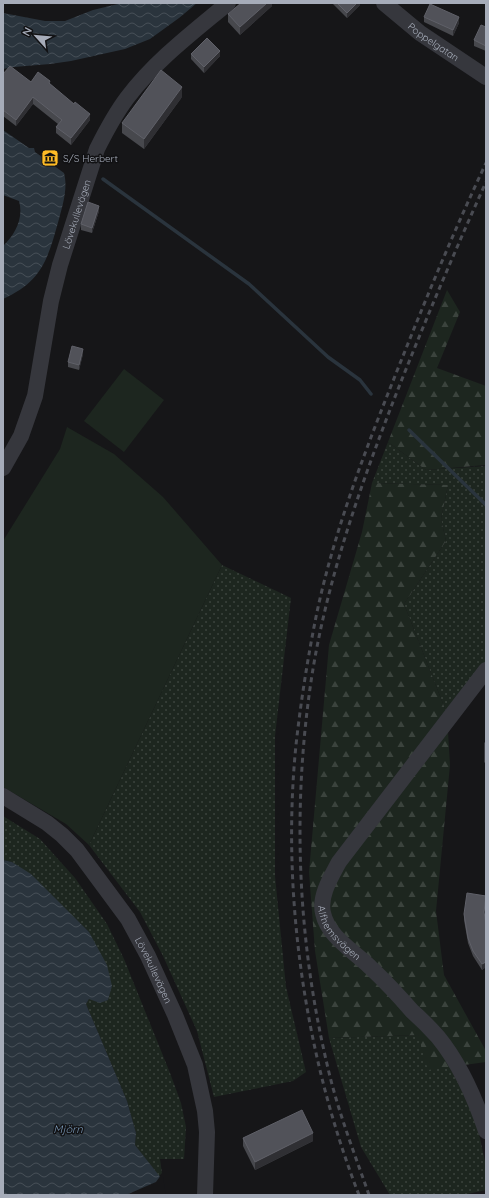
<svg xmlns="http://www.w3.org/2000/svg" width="489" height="1198" viewBox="0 0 489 1198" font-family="Quicksand,sans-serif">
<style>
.grass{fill:url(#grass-dots)}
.forest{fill:url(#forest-firs)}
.green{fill:#1d261f}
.water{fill:url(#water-waves)}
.pier{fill:#161618}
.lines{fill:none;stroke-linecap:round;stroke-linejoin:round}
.stream{stroke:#2a343d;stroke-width:3.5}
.minor{stroke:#36373d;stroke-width:16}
.rail{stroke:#494b52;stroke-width:3;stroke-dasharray:5 4;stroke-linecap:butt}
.wall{fill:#47484d}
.shaded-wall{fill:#2f2f33}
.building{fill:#515259;stroke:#5f6068}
.labels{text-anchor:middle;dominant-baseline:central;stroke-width:3;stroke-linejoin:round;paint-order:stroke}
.street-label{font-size:10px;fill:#a6acb9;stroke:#111113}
.poi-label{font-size:10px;fill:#a6acb9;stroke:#111113;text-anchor:start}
.water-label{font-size:11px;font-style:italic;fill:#7a99b8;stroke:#111113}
</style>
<defs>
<pattern id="grass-dots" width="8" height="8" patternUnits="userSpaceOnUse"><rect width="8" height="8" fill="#1d261f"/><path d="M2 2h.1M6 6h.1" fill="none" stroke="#3b433d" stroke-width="1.8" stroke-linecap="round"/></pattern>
<pattern id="forest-firs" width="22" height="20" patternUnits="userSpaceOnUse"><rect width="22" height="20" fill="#1d261f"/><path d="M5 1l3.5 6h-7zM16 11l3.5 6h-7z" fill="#3b433d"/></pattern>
<pattern id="water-waves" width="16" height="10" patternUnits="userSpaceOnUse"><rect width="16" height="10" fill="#2a343d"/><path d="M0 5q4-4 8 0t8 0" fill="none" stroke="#464f57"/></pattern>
</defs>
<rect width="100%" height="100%" fill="#161618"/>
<g class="grass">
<path d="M388 442 426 470 486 466V661L447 714 404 604 446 541 441 519 448 485 372 483Z"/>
<path d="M222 565 291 598 275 736V876L286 987 306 1072 293 1081 214 1097 197 1031 163 956 140 912 89 845Z"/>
<path d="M3 816 40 839 75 878 107 924 124 959 170 1073 181 1103 186 1127 184 1159H160L162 1173 159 1176 135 1145 136 1133 127 1101 86 1004 89 999V932L62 906 12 862 3 860Z"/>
<path d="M418 1035 464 1065 486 1166V1190L463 1195H390L361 1147 329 1038Z"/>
</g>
<g class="forest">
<path d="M447 290 460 312 437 368 486 386V465L426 470 388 442Z"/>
<path d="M372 483 448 485 441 519 446 541 404 604 447 714 450 765 436 911 444 975 486 1051V1062L428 1070 418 1035 329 1038 315 951 309 872 329 645 362 532Z"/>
</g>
<g class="green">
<path d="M124 369 164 400 124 452 84 421Z"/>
<path d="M67 427 114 454 163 497 222 565 89 845 66 824 3 787V541L60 449Z"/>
</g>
<g class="water">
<path d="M122 3H197L179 18 150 39 125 49 71 61 50 64 14 67 3 69V13L45 21H65L93 10Z"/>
<path d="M3 130 29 148H34L35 152 64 173C68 188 63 204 59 219 48 258 43 281 3 299V246C15 235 24 218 19 201L3 195Z"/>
<path d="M3 860 12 862 31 874 89 932 107 965 112 986 108 1000 100 1003 89 999 86 1004 127 1101 136 1133 135 1145 161 1178 164 1195H3Z"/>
</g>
<path class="pier" d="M161 1175 163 1177 166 1195H126L156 1182Z"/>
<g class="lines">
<g class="stream">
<path d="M103 179 249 284 328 357 360 380 371 394"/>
<path d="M409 430 486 505"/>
</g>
<g class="minor">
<path id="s1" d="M384 3 420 33 486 77"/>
<path id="s2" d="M3 468 21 436 35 396 51 301 60 265 97 149C106 131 115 114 127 98 155 61 192 33 228 3"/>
<path id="s3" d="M486 670 339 862C331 877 319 896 323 913 328 937 354 951 370 967 385 981 399 996 412 1011 421 1019 430 1028 438 1037 460 1064 475 1098 486 1131"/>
<path id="s4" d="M3 796 47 823 62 835 77 850 128 919 148 956 175 1015 195 1065 205 1111 207 1132 205 1195"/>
</g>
<g class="rail">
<path d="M359 1195C305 1057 281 893 296 745 301 700 308 656 317 612 334 533 363 456 393 381 422 308 452 235 486 163"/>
<path d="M369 1195C354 1152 337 1109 327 1064 297 937 292 804 312 675 327 581 359 490 393 402 422 328 453 255 486 182"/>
</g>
</g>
<g class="wall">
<path d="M272 3V6L240 35 228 22V14Z"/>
<path d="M332 3H360V5L347 18Z"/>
<path d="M424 17 459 23 453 36 424 22Z"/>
<path d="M486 27V51L474 46V40Z"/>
<path d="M191 54 220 56 204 73 191 59Z"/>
<path d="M3 74 31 82 50 84 90 120 71 145 56 133V127L58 124 33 104 16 126 3 116Z"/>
<path d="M182 97 144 149 122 133V123Z"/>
<path d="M99 211 92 233 81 230V224Z"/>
<path d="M83 354 79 370 68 367V362Z"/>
<path d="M486 901 484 914 486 924V967L482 970 473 956 468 943 464 920V914Z"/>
<path d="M243 1138 313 1141 255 1170 243 1146Z"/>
</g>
<g class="shaded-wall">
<path d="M267 3H272V6L240 35V27Z"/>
<path d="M357 3H360V5L347 18V13Z"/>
<path d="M459 17V23L453 36V30Z"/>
<path d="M220 51V56L204 73V67Z"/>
<path d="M182 87V97L144 149V139Z"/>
<path d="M33 97V104L16 126V120Z"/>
<path d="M90 114V120L71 145V138Z"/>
<path d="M99 206V211L92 233V228Z"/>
<path d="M83 349V354L79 370V365Z"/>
<path d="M486 962V967L482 970V964Z"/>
<path d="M313 1133V1141L255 1170V1162Z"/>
</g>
<g class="building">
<path d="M241 3H267L240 27 228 14Z"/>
<path d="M337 3H357L347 13Z"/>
<path d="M430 4 459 17 453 30 424 17Z"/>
<path d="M481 25 486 27V46L474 40Z"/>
<path d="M207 38 220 51 204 67 191 54Z"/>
<path d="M10 66 31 82 38 72 50 81 49 83 74 104 75 102 90 114 71 138 56 127 62 120 33 97 16 120 3 110V74Z"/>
<path d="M161 70 182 87 144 139 122 123Z"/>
<path d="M88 202 99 206 92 228 81 224Z"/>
<path d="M72 346 83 349 79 365 68 362Z"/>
<rect x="485" y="743" width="1" height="19"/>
<path d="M467 893 486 896 484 912 486 924V962L482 964 473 951 468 938 464 914Z"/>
<path d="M302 1110 313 1133 255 1162 243 1138Z"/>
</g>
<defs>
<g id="museum-square" transform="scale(0.9)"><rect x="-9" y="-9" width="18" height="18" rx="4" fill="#ffbc26" stroke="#111113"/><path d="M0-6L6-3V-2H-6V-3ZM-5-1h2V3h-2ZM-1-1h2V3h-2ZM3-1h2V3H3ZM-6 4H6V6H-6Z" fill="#111"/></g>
</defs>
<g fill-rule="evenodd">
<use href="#museum-square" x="50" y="158"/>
</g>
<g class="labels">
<g class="street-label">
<text stroke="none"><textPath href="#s1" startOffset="63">Poppelgatan</textPath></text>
<text stroke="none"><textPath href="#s2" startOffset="266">Lövekullevägen</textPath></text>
<text stroke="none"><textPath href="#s3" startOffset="322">Alfhemsvägen</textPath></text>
<text stroke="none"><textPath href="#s4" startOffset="235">Lövekullevägen</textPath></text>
</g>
<g class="poi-label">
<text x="63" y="158">S/S Herbert</text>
</g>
<g class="water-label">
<text x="68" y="1129">Mjörn</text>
</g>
</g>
<rect width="489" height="1198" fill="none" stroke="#a6acb9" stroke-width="8"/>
<g transform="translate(36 36) rotate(297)" stroke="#111113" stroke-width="3" paint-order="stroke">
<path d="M0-3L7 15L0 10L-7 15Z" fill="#a6acb9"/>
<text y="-6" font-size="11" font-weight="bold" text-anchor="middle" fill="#a6acb9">N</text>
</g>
</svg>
